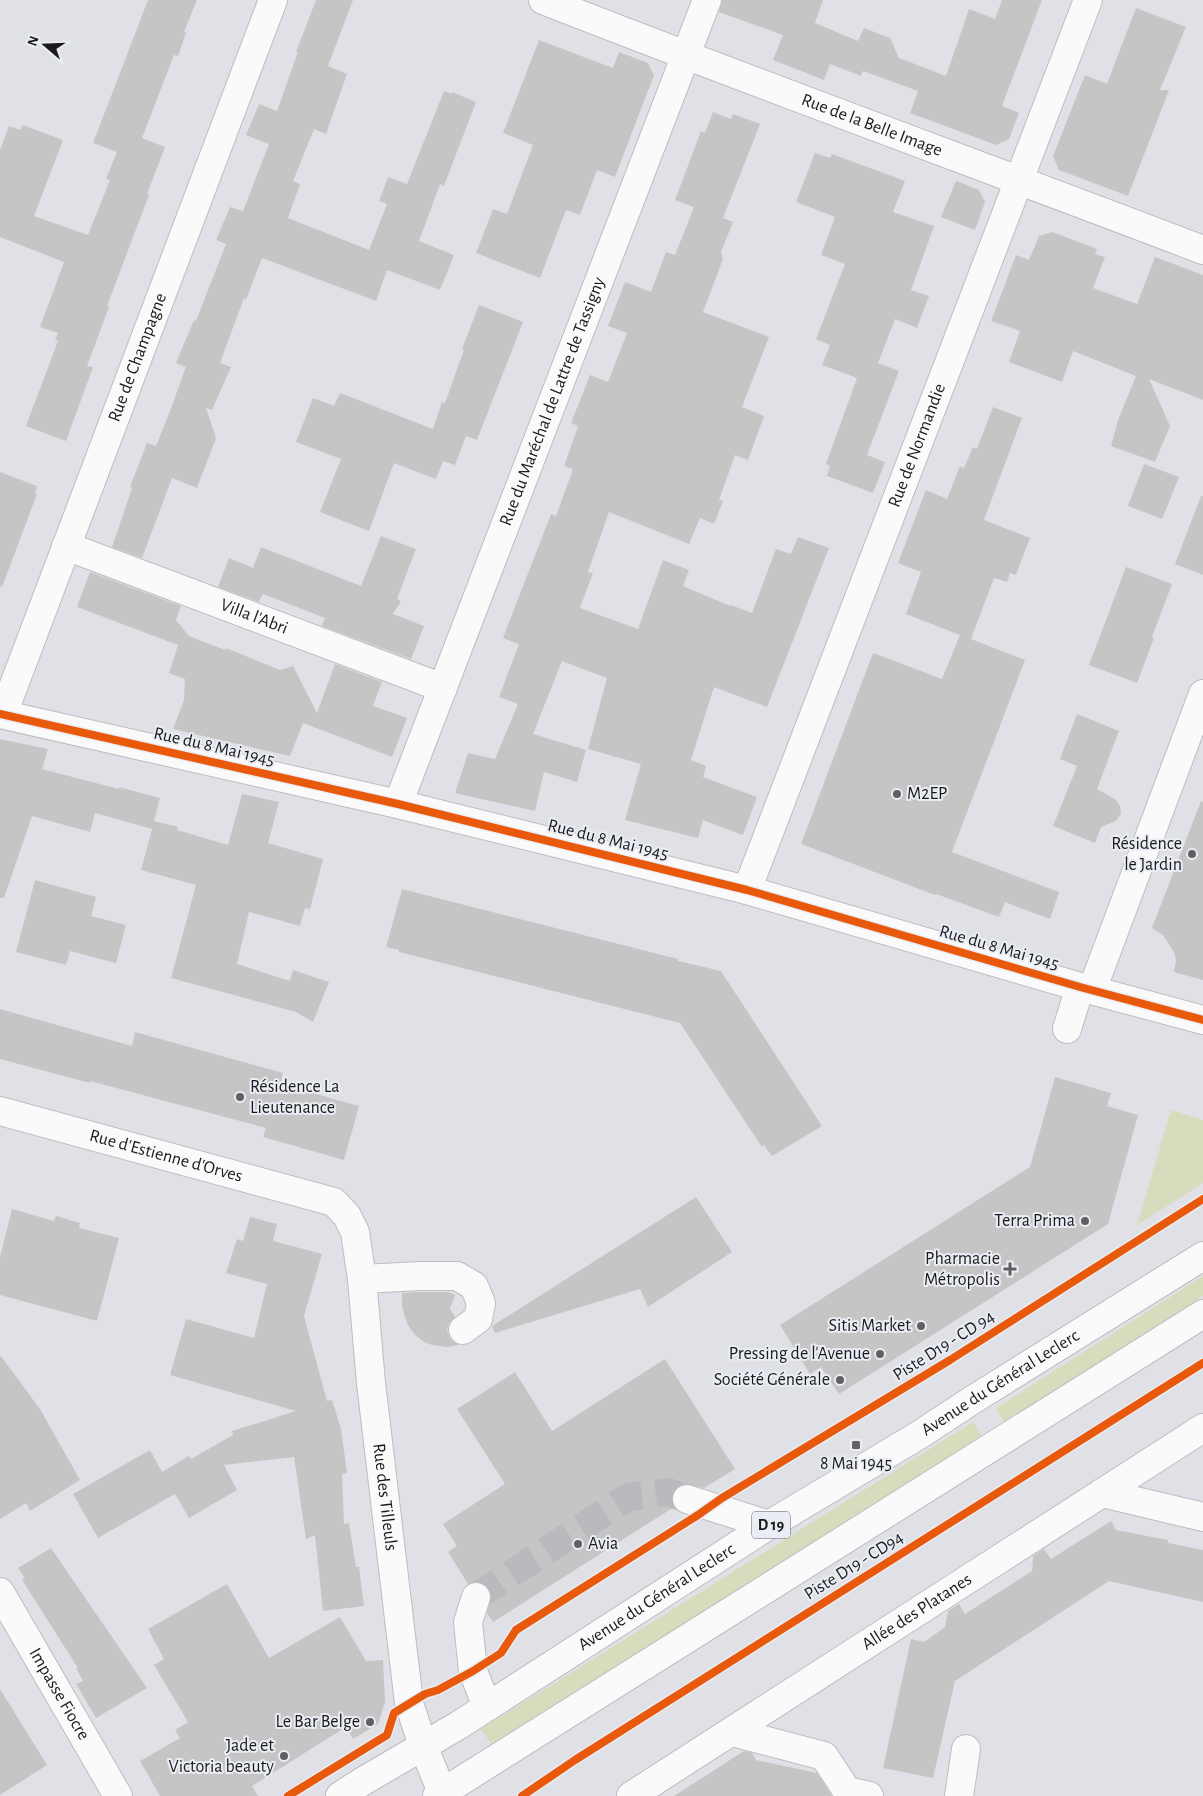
<svg xmlns="http://www.w3.org/2000/svg" width="1203" height="1796" viewBox="0 0 1203 1796" font-family="'Alegreya Sans',sans-serif">
<style>
.green{fill:#d7dcbd}
.building{fill:#c6c5c6}
.lines{fill:none;stroke-linecap:round;stroke-linejoin:round}
.minor-tunnel{stroke:#b9b9be;stroke-width:28;stroke-dasharray:28 14;stroke-linecap:butt}
.minor-casing{stroke:#bcbdc1;stroke-width:30}
.major-casing{stroke:#bcbdc1;stroke-width:30}
.minor{stroke:#fafafb;stroke-width:28}
.major{stroke:#fafafb;stroke-width:28}
.cycleway-casing{stroke:#ebedf5;stroke-width:11}
.cycleway{stroke:#e8590c;stroke-width:8}
.poi-dot{fill:#606064;stroke:#ebedf5;stroke-width:2}
.labels{text-anchor:middle;dominant-baseline:central;stroke-width:4;stroke-linejoin:round;paint-order:stroke}
.shield{fill:#ebedf5;stroke:#595a5e;stroke-width:1}
.shield-label{font-size:16px;font-weight:bold;fill:#1b1b1e}
.street-label{font-size:18px;fill:#1b1b1e;stroke:#ebedf5}
.poi-label{font-size:18px;fill:#1b1b1e;stroke:#ebedf5;text-anchor:end}
</style>
<rect width="100%" height="100%" fill="#e0e1e6"/>
<g class="green">
<path d="M1171 1110 1203 1120V1183L1137 1225Z"/>
<path d="M1203 1276V1296L1004 1422 996 1408Z"/>
<path d="M973 1422 982 1437 491 1744 481 1729Z"/>
</g>
<g class="building">
<path d="M148 0H197L184 32 186 33 178 56 174 55 142 138 165 147 147 194 149 195 107 306 109 307 87 366 93 367 66 441 26 426 58 341 55 340 58 333 40 327 64 262 0 237V150L9 126 20 130 23 125 63 140 34 216 88 235 110 180 106 179 117 152 93 143Z"/>
<path d="M316 0H353L328 66 347 74 326 134 314 129 293 181 300 184 288 218 369 250 387 204 379 201 388 177 407 184 444 91 451 94 452 92 476 102 444 186 440 184 419 241 454 255 440 290 387 270 376 301 262 258 246 300 244 298 220 363 231 367 212 410 206 408 216 438 197 488 172 478 142 558 112 547 132 488 130 487 147 443 156 446 170 411 186 367 176 363 194 320 196 321 226 244 216 240 230 207 243 211 269 144 246 135 259 104 277 111 298 52H296Z"/>
<path d="M722 0H823L815 23 858 41 864 28 890 38 899 58 946 76 969 9 995 19 1002 0H1042L1002 106 1019 113 1009 139 996 145 910 113 918 91 863 71 861 76 830 64 824 80 773 60 783 35 719 12Z"/>
<path d="M1136 8 1186 27 1160 90H1169L1128 196 1059 170 1053 156 1085 75 1107 84Z"/>
<path d="M539 40 613 68 619 52 648 63 654 75 615 177 597 170 580 215 566 210 540 278 476 253 493 209 507 214 533 145 503 133Z"/>
<path d="M713 112 731 119 733 114 760 124 723 218 733 222 721 252 723 259 703 312 769 337 742 407 764 416 748 460 735 455 719 500 723 501 714 524 700 518 689 544 609 512 588 572 593 573 580 608 638 629 663 560 689 570 683 586 730 606 731 605 752 613 776 549 791 554 798 537 829 548 767 707 714 687 691 760 706 766 703 777 757 797 743 835 703 820 698 838 625 820 641 764 588 749 607 678 562 661 533 734 586 750 577 782 544 772 535 811 455 793 468 753 495 759 518 704 499 697 519 644 503 638 551 514 556 516 573 469 564 466 578 426 571 423 590 375 608 382 627 333 608 326 625 282 651 292 666 252 675 255 694 207 675 200 701 131 705 133Z"/>
<path d="M815 153 830 158 832 154 905 181 893 212 934 226 911 290 929 296 917 328 895 319 878 363 899 371 867 455 885 462 873 493 827 476 830 466 826 464 857 378 822 365 830 345 816 339 845 264 821 255 835 217 796 202Z"/>
<path d="M956 181 979 190 985 202 975 230 941 217Z"/>
<path d="M1052 232 1097 249 1095 254 1105 257 1093 288 1137 304 1155 257 1203 275V400L1149 379 1170 426 1155 462 1111 446 1118 420 1136 376 1073 351 1062 382 1009 362 1020 331 991 321 1016 255 1029 260 1039 236Z"/>
<path d="M479 305 523 322 477 440 466 436 455 465 443 461 436 479 394 463 369 531 320 512 341 459 296 442 313 398 334 406 340 393 433 429 442 402 445 403 464 350 462 349Z"/>
<path d="M993 407 1022 418 984 520 1030 538 1016 575 1010 573 1007 582 994 578 971 639 1025 660 952 852 1059 892 1050 919 1005 902 999 917 936 894 935 895 801 844 873 653 942 679 960 635 906 614 921 572 898 563 926 490 947 499 960 466 964 468 973 447 977 449Z"/>
<path d="M1144 464 1179 477 1162 519 1128 506Z"/>
<path d="M0 472 37 486 35 493 37 494 2 587 0 586Z"/>
<path d="M1201 496H1203V575L1175 564Z"/>
<path d="M381 536 416 549 397 599 401 601 393 614 424 626 411 659 322 626 325 618 263 594 259 602 218 587 229 558 253 568 261 547 361 586Z"/>
<path d="M1126 567 1172 584 1152 637 1154 638 1137 683 1089 665Z"/>
<path d="M90 572 181 606 176 620 189 636 225 650 226 648 280 670 293 666 317 713 335 664 382 682 373 706 407 718 392 757 303 723 290 756 173 729 184 700 185 679 169 673 178 645 77 607Z"/>
<path d="M1077 714 1119 731 1097 789 1116 800 1120 806 1121 814 1116 821 1101 827 1095 843 1053 826 1077 766 1060 759Z"/>
<path d="M0 739 48 749 42 769 119 789V787L160 798 154 821 178 827 177 830 228 845 242 794 279 802 268 843 323 859 310 909 305 908 300 926 249 912 237 964 290 981 293 970 329 982 313 1022 296 1012 171 978 196 885 141 870 152 829 95 813 90 832 32 816 4 898H0Z"/>
<path d="M1201 801 1203 802V980L1174 972 1176 960 1174 952 1163 935 1152 928Z"/>
<path d="M35 880 96 897 91 916 126 925 116 963 70 951 66 965 16 952Z"/>
<path d="M402 889 678 959V961L721 971 822 1126 772 1156 764 1145 762 1147 680 1023 399 952V950L386 947Z"/>
<path d="M0 1009 132 1046 135 1032 283 1073 280 1084 359 1106 344 1160 263 1137 266 1128 90 1081V1083L0 1059Z"/>
<path d="M1055 1077 1111 1093 1107 1106 1138 1115 1108 1224 839 1394 821 1367 810 1374 780 1325 1030 1167Z"/>
<path d="M696 1197 732 1252 648 1307 640 1289 495 1333 492 1326Z"/>
<path d="M12 1209 54 1221 56 1216 80 1223 79 1228 119 1238 97 1321 0 1295V1257Z"/>
<path d="M250 1217 277 1224 273 1241 322 1254 304 1316 327 1401 332 1400 341 1429 347 1473 342 1474 344 1524 349 1523 356 1567H359L364 1606 323 1611 315 1535 306 1539 294 1457 224 1465 237 1490 189 1518 175 1494 98 1538 73 1494 150 1450 162 1472 189 1456 191 1459 233 1435 232 1431 296 1411 170 1375 186 1319 254 1338 267 1284 226 1273 237 1239 243 1241Z"/>
<path d="M421 1292H448L455 1295 450 1309 455 1317 449 1323 447 1331 451 1340 459 1345 447 1347 432 1345 424 1342 414 1334 408 1325 404 1314 402 1306V1293Z"/>
<path d="M0 1355 40 1409 80 1480 30 1511 26 1503 0 1519Z"/>
<path d="M665 1359 735 1469 704 1488 684 1484 677 1487 672 1495V1502L674 1507 493 1622 487 1613 491 1594 488 1587 480 1582H473L468 1584 448 1552 457 1546 443 1524 505 1484 457 1409 515 1372 552 1431Z"/>
<path d="M1111 1521 1116 1530 1168 1540V1543L1203 1550V1602L1109 1581 955 1681 933 1778 883 1768 911 1639 924 1642 945 1627 948 1611 959 1604 965 1614 1032 1571 1033 1556 1044 1549 1051 1559Z"/>
<path d="M51 1548 147 1688 96 1718 76 1684 83 1681 76 1668H78L22 1580 25 1578 18 1568Z"/>
<path d="M227 1584 269 1658 340 1617 366 1661 383 1660 385 1702 378 1724 353 1739 346 1727 252 1786 258 1796H160L140 1761 180 1738 175 1730 188 1722 154 1665 164 1659 148 1629Z"/>
<path d="M0 1689 47 1765 0 1795Z"/>
<path d="M744 1751 752 1753 756 1760 817 1773 832 1796H674Z"/>
</g>
<g class="lines">
<path class="minor-tunnel" d="M476 1597 628 1497 668 1492 687 1499"/>
<g class="minor-casing">
<g id="minor">
<path id="s1" d="M543 0C762 86 983 166 1203 250"/>
<path id="s2" d="M66 546 443 688"/>
<path d="M0 714 398 804 747 890 1080 987 1203 1020"/>
<path id="s3" d="M3 714 273 0"/>
<path id="s4" d="M398 804 707 0"/>
<path id="s5" d="M747 890 1088 0"/>
<path d="M1092 990 1203 694"/>
<path d="M1067 1029 1080 987"/>
<path id="s6" d="M0 1111 334 1202 347 1216 355 1232 362 1279 371 1383 409 1703 423 1746 442 1792"/>
<path d="M362 1279 421 1276H457L474 1286 481 1303 478 1319 463 1330"/>
<path d="M1102 1493 1203 1517"/>
<path d="M687 1499 769 1525"/>
<path id="s7" d="M0 1592 118 1796"/>
<path d="M476 1597 468 1622 473 1671 487 1707"/>
<path d="M732 1732 824 1756 847 1791 869 1796"/>
<path id="s8" d="M631 1796 1203 1428"/>
<path d="M959 1796 966 1749"/>
</g>
</g>
<g class="major-casing">
<g id="major">
<path id="s9" d="M340 1796 365 1780 459 1725 769 1525 919 1435 974 1399 1203 1256"/>
<path d="M437 1796 1203 1314"/>
</g>
</g>
<use href="#minor" class="minor"/>
<use href="#major" class="major"/>
<g class="cycleway-casing">
<g id="cycleway">
<path d="M0 714 398 804 747 890 1080 987 1203 1020"/>
<path d="M288 1796 387 1735 394 1713 425 1694 438 1690 473 1671 501 1653 516 1630 698 1515 722 1498 950 1360 1203 1199"/>
<path d="M522 1796 575 1760 1203 1363"/>
</g>
</g>
<use href="#cycleway" class="cycleway"/>
</g>
<g class="poi-dot">
<circle cx="897" cy="794" r="5"/>
<circle cx="1192" cy="854" r="5"/>
<circle cx="240" cy="1097" r="5"/>
<circle cx="1085" cy="1221" r="5"/>
<path d="M1007.5 1261.5h5v5h5v5h-5v5h-5v-5h-5v-5h5z"/>
<circle cx="921" cy="1326" r="5"/>
<circle cx="880" cy="1354" r="5"/>
<circle cx="840" cy="1380" r="5"/>
<rect x="851" y="1440" width="10" height="10" rx="2.5"/>
<circle cx="578" cy="1544" r="5"/>
<circle cx="370" cy="1722" r="5"/>
<circle cx="284" cy="1756" r="5"/>
</g>
<g class="labels">
<rect class="shield" x="752" y="1511.5" width="38" height="27" rx="4"/>
<g class="shield-label">
<text x="771" y="1525">D 19</text>
</g>
<g class="street-label">
<text stroke="none"><textPath href="#s1" startOffset="352">Rue de la Belle Image</textPath></text>
<text stroke="none"><textPath href="#s3" startOffset="381">Rue de Champagne</textPath></text>
<text stroke="none"><textPath href="#s4" startOffset="431">Rue du Maréchal de Lattre de Tassigny</textPath></text>
<text stroke="none"><textPath href="#s5" startOffset="476">Rue de Normandie</textPath></text>
<text stroke="none"><textPath href="#s2" startOffset="201">Villa l'Abri</textPath></text>
<text transform="translate(214 747) rotate(13)">Rue du 8 Mai 1945</text>
<text transform="translate(608 840) rotate(14)">Rue du 8 Mai 1945</text>
<text transform="translate(999 948) rotate(16)">Rue du 8 Mai 1945</text>
<text stroke="none"><textPath href="#s6" startOffset="172">Rue d'Estienne d'Orves</textPath></text>
<text transform="translate(944 1346) rotate(-32)">Piste D19 - CD 94</text>
<text stroke="none"><textPath href="#s9" startOffset="779">Avenue du Général Leclerc</textPath></text>
<text stroke="none"><textPath href="#s6" startOffset="650">Rue des Tilleuls</textPath></text>
<text transform="translate(854 1566) rotate(-32)">Piste D19 - CD94</text>
<text stroke="none"><textPath href="#s9" startOffset="374">Avenue du Général Leclerc</textPath></text>
<text stroke="none"><textPath href="#s8" startOffset="340">Allée des Platanes</textPath></text>
<text stroke="none"><textPath href="#s7" startOffset="118">Impasse Fiocre</textPath></text>
</g>
<g class="poi-label">
<text x="907" y="794" text-anchor="start">M2EP</text>
<text x="1182" y="844">Résidence<tspan x="1182" dy="21">le Jardin</tspan></text>
<text x="250" y="1087" text-anchor="start">Résidence La<tspan x="250" dy="21">Lieutenance</tspan></text>
<text x="1075" y="1221">Terra Prima</text>
<text x="1000" y="1259">Pharmacie<tspan x="1000" dy="21">Métropolis</tspan></text>
<text x="911" y="1326">Sitis Market</text>
<text x="870" y="1354">Pressing de l'Avenue</text>
<text x="830" y="1380">Société Générale</text>
<text x="856" y="1464" text-anchor="middle">8 Mai 1945</text>
<text x="588" y="1544" text-anchor="start">Avia</text>
<text x="360" y="1722">Le Bar Belge</text>
<text x="274" y="1746">Jade et<tspan x="274" dy="21">Victoria beauty</tspan></text>
</g>
</g>
<g transform="translate(45 45) rotate(289)" stroke="#ebedf5" stroke-width="4" paint-order="stroke">
<path d="M0-4L9 19L0 12L-9 19Z" fill="#1b1b1e"/>
<text y="-8" font-size="14" font-weight="bold" text-anchor="middle" fill="#1b1b1e">N</text>
</g>
</svg>
